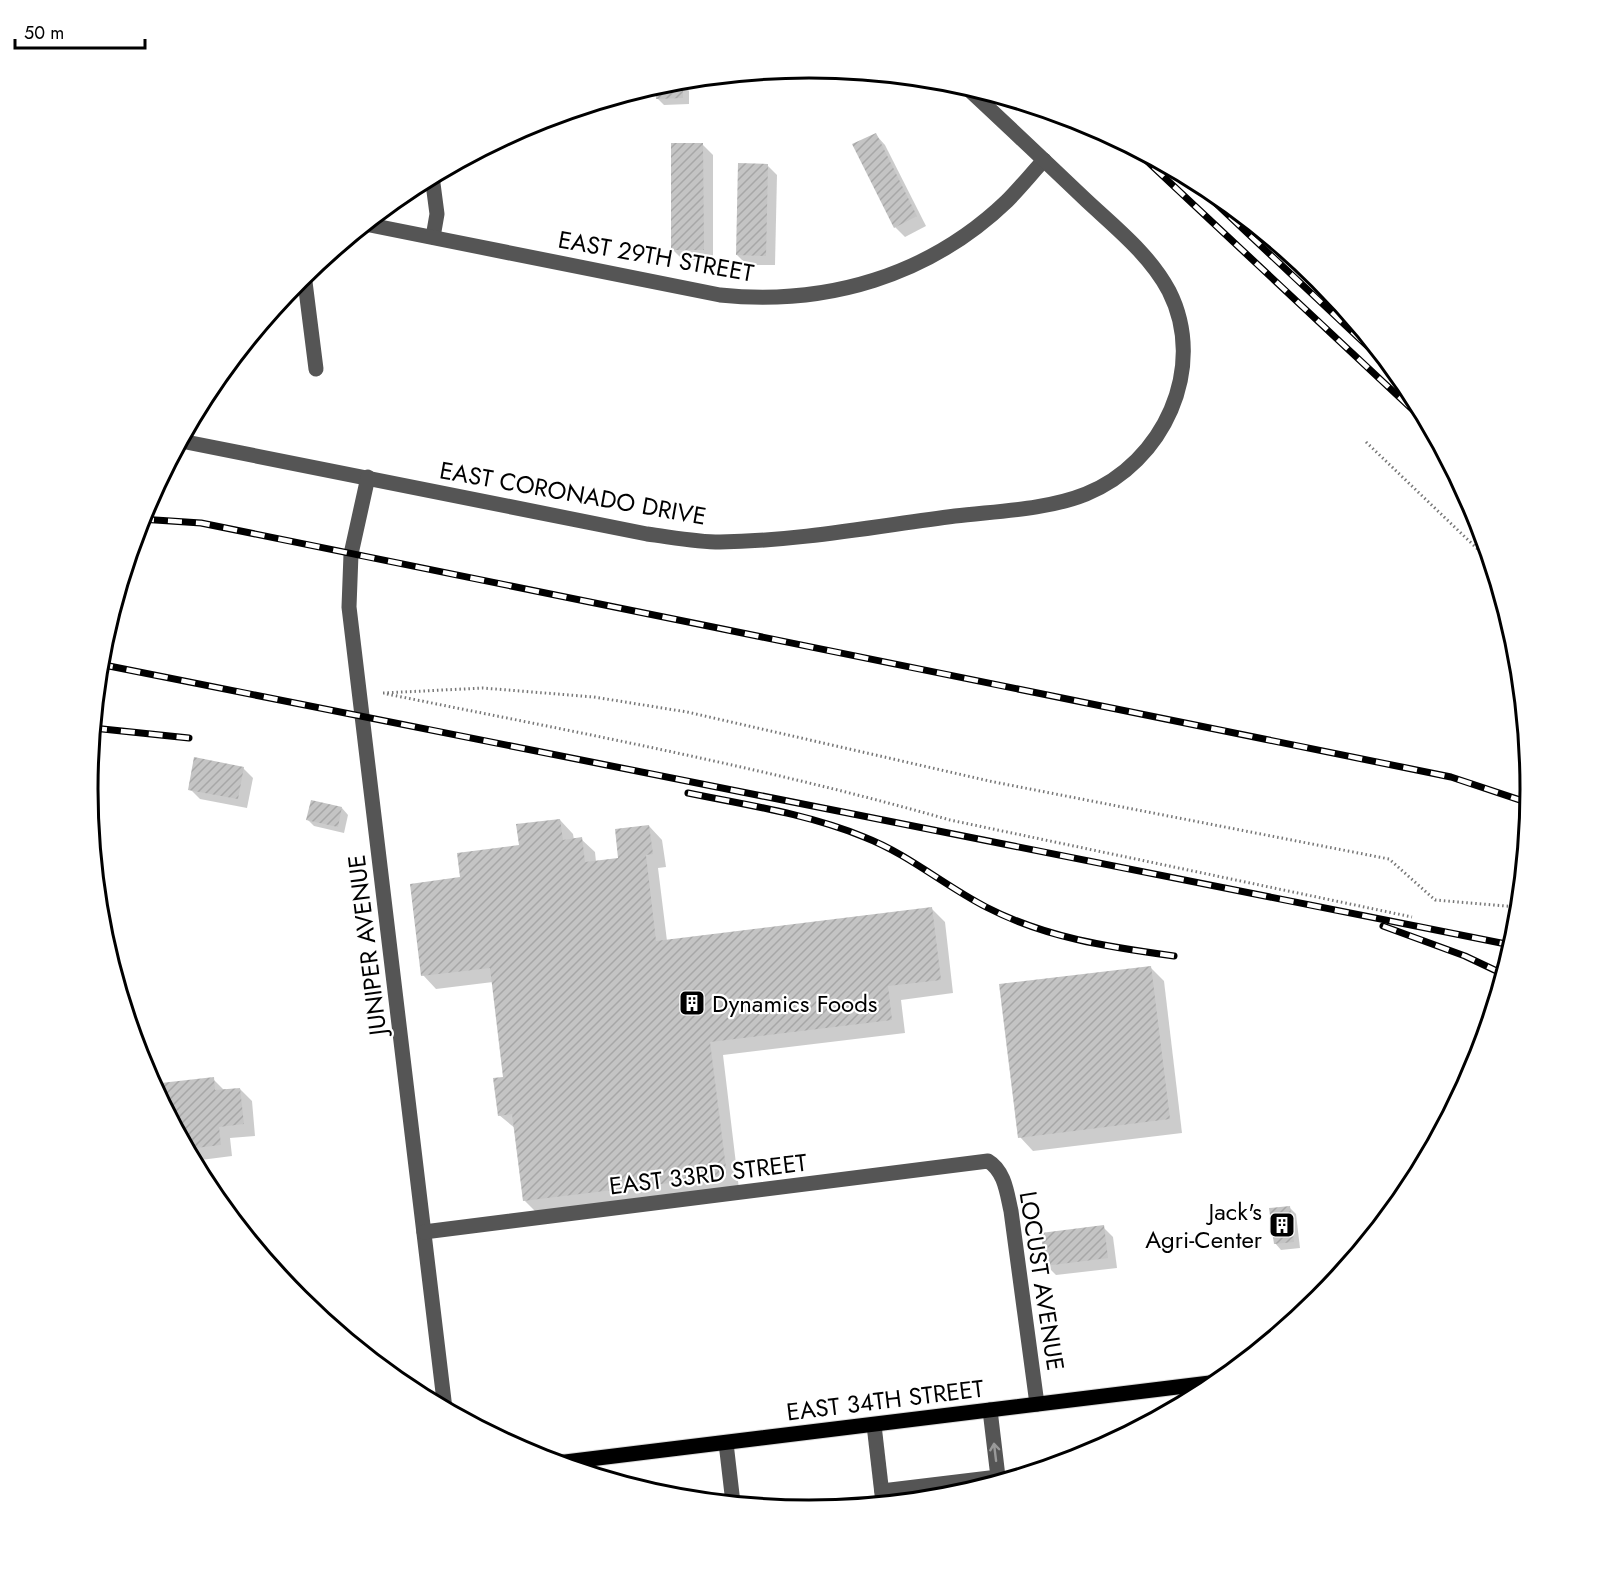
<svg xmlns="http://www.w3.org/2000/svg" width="1617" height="1578" viewBox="0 0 1617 1578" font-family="Jost,sans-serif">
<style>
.shadow{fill:#0003}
.building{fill:url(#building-hatch)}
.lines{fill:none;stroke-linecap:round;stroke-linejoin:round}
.major-casing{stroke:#dbdbdb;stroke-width:17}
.path{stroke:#777;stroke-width:3;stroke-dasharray:1.5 3;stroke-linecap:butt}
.minor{stroke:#555;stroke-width:15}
.major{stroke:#000;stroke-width:15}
.rail-casing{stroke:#000;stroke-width:7}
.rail{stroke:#fff;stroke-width:4.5;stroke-dasharray:14;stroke-linecap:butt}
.oneway{stroke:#999}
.labels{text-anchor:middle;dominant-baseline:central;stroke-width:4.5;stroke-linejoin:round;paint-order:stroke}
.street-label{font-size:24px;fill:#000;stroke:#fff}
.poi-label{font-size:24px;fill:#000;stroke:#fff;text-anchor:start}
.rim{fill:none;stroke:#000;stroke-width:3}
</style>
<defs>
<pattern id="building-hatch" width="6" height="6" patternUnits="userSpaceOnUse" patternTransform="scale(1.5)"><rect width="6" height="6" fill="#c4c4c4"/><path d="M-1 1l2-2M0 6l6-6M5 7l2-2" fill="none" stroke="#a7a7a7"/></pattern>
</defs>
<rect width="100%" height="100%" fill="#fff"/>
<g class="shadow">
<path d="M683 84 689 91V104L664 105 657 98Z"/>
<path d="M876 135 885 145 926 226 905 237 895 227Z"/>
<path d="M703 145 713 155V260H683L673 250Z"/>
<path d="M767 165 777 175 775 265H747L737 255Z"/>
<path d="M431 177 432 188 405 191 408 189Z"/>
<path d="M243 768 253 778 247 808 200 799 190 789Z"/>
<path d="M342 808 348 815 344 833 314 826 308 820Z"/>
<path d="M560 820 573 834 574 840 581 839 595 852 596 862 620 859 649 826 662 840 666 867 658 868 667 941 931 908 945 922 953 993 901 1000 905 1033 723 1055 739 1189 538 1214 524 1200 516 1129 499 1115 505 1078 493 982 436 989 423 975 462 879 521 846Z"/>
<path d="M1150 967 1164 981 1182 1133 1033 1151 1020 1137Z"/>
<path d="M213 1079 225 1091 240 1089 252 1101 255 1136 230 1138 232 1156 193 1161 153 1085Z"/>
<path d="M1289 1207 1296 1214 1300 1248 1281 1250 1275 1243Z"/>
<path d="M1103 1227 1113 1237 1117 1268 1056 1275 1046 1265Z"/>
</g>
<g class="building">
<path d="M661 83H683V98L656 99V85Z"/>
<path d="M876 133 917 216 894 228 852 144Z"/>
<path d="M671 143H703L704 250H671Z"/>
<path d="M738 163 768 164 766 256 736 255Z"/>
<path d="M194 757 244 767 238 799 188 790Z"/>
<path d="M311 800 342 807 338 827 306 820Z"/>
<path d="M560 819 563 840 582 837 585 862 618 858 615 829 649 825 653 854 646 855 656 941 932 907 941 980 888 986 892 1020 710 1042 727 1176 523 1201 512 1114 498 1116 493 1078 503 1077 490 968 421 976 410 884 460 877 457 853 519 845 516 824Z"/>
<path d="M1151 966 1170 1119 1018 1138 999 984Z"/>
<path d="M214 1077 215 1090 240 1088 244 1124 219 1127 221 1145 187 1149 152 1084Z"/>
<path d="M1290 1206 1294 1242 1274 1244 1269 1208Z"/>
<path d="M1104 1225 1108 1258 1045 1266 1041 1233Z"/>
</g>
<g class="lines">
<g class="major-casing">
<path id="major" d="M557 1463 1218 1382"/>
</g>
<g class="path">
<path d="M1366 442 1490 561"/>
<path d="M383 693 483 688 594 697 687 712 994 782 1389 859 1435 900 1518 907"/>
<path d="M387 694C575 732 765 767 950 820L1412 917"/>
</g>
<g class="minor">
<path d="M432 176 437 214 433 237"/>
<path d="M365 224 720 295C826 306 929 276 1007 201 1020 188 1032 173 1044 160"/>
<path d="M304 274 316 369"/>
<path d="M181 441 647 534C671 537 696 542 720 542 798 541 877 526 955 516 997 511 1046 510 1086 494 1163 463 1208 368 1169 291 1150 255 1116 228 1087 201 1046 162 1006 124 965 86"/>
<path d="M368 477 351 554 349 607 445 1409"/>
<path d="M424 1232 988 1161C1005 1171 1007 1194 1011 1211L1037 1404"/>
<path d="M874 1425 883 1503"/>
<path d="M726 1443 733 1503"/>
<path d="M882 1491 998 1477 990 1410"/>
</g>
<use href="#major" class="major"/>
<g class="rail-casing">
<g id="rail">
<path d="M1133 148 1428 424"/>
<path d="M1189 178 1396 373"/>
<path d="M140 519 201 523 1451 777 1529 803"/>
<path d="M99 664 1511 945"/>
<path d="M93 728 189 738"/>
<path d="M688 793C747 805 808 814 864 837 908 854 945 886 986 907 1046 938 1109 947 1174 956"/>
<path d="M1383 926 1465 956 1503 974"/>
</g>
</g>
<use href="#rail" class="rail"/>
</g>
<defs><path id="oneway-shaft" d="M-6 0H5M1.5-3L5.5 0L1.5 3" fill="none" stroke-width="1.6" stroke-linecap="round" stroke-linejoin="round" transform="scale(1.5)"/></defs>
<use class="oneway" href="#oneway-shaft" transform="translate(995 1452) rotate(-97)"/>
<defs>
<g id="building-square" transform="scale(1.35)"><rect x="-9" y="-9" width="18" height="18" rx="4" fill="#000" stroke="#fff"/><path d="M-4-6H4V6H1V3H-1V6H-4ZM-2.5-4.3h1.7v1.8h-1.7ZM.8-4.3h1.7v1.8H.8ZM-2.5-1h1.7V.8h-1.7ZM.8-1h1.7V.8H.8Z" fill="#fff"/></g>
</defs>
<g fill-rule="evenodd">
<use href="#building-square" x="692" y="1003"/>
<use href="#building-square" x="1282" y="1225"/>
</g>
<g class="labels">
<g class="street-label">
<text transform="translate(656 256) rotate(10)">EAST 29TH STREET</text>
<text transform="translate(573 493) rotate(10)">EAST CORONADO DRIVE</text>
<text transform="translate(367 945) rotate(-97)">JUNIPER AVENUE</text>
<text transform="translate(708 1174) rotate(-7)">EAST 33RD STREET</text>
<text transform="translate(1042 1281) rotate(81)">LOCUST AVENUE</text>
<text transform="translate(885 1400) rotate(-7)">EAST 34TH STREET</text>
</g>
<g class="poi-label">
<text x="712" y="1003">Dynamics Foods</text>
<text x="1262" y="1211" text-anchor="end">Jack's<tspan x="1262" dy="28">Agri-Center</tspan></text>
</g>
</g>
<path d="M0 0H1617V1578H0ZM98 789a711 711 0 1 1 1422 0a711 711 0 1 1-1422 0Z" fill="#fff" fill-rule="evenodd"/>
<path class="rim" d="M98 789a711 711 0 1 1 1422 0a711 711 0 1 1-1422 0Z"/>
<path d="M15 39v9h130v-9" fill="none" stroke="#000000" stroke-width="3"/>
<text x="24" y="39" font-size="18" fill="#000000" stroke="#ffffff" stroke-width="4.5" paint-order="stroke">50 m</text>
</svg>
